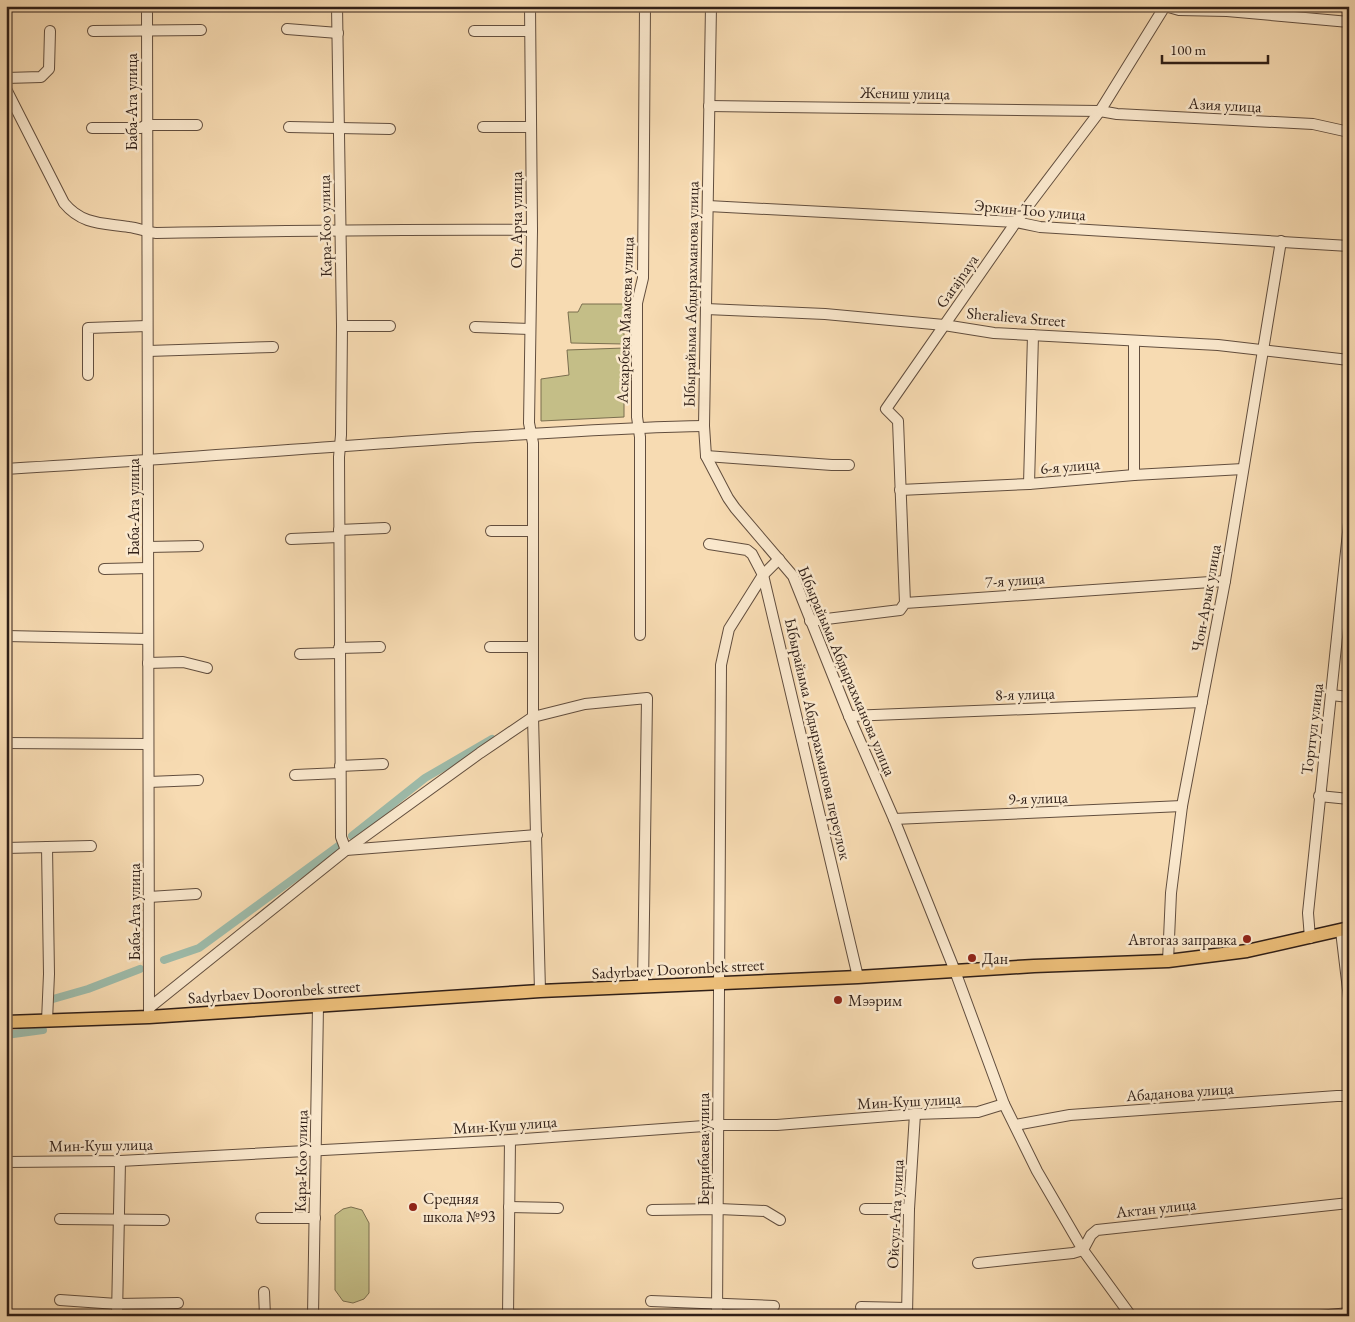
<svg xmlns="http://www.w3.org/2000/svg" width="1355" height="1322" viewBox="0 0 1355 1322" font-family="'EB Garamond',serif">
<style>
.green{fill:#c4be87;stroke:#7a6e4f}
.lines{fill:none;stroke-linecap:round;stroke-linejoin:round}
.canal{stroke:#9dbbaa;stroke-width:8}
.minor-casing{stroke:#624e3e;stroke-width:12}
.major-casing{stroke:#301f17;stroke-width:15}
.minor{stroke:#fae8cd;stroke-width:10}
.major{stroke:#ecbe79;stroke-width:12}
.poi-dot{fill:#8f2418;stroke:#fae8cd;stroke-width:2}
.labels{text-anchor:middle;dominant-baseline:central;stroke-width:5;stroke-linejoin:round;paint-order:stroke}
.street-label{font-size:16px;fill:#301f17;stroke:#fae8cd}
.poi-label{font-size:16px;fill:#301f17;stroke:#fae8cd;text-anchor:start}
</style>
<rect width="100%" height="100%" fill="#f7dbb2"/>
<filter id="stains"><feTurbulence type="fractalNoise" baseFrequency=".004" numOctaves="4"/><feColorMatrix values="0 0 0 0 .2 0 0 0 0 .09 0 0 0 0 .02 0 0 0 .5 -.17"/></filter>
<radialGradient id="worn" r=".72"><stop offset=".6" stop-color="#630" stop-opacity="0"/><stop offset="1" stop-color="#630" stop-opacity=".3"/></radialGradient>
<g class="green">
<path d="M582 304H624V344L571 343 568 312H578Z"/>
<path d="M624 348V417L541 421V379L569 375 567 350Z"/>
<path d="M351 1207 362 1210 369 1223V1293L364 1299 353 1303 343 1301 335 1290V1215L343 1209Z"/>
</g>
<g class="lines">
<g class="canal">
<path d="M352 836 425 778 492 739"/>
<path d="M164 960 199 948 341 844"/>
<path d="M53 999 88 989 140 969"/>
<path d="M6 1035 43 1030"/>
</g>
<g class="minor-casing">
<g id="minor">
<path d="M147 6 149 1008"/>
<path d="M337 6 342 326 341 435 339 457 341 837 346 850 537 835"/>
<path d="M530 6 532 230 529 423 533 443V717L540 991"/>
<path d="M711 6 704 426 706 456 728 498 735 508 793 576 849 716 894 819 955 971 1004 1104 1037 1171 1083 1250 1131 1316"/>
<path d="M1165 6 1179 10 1227 11 1349 22"/>
<path d="M287 29 338 33"/>
<path d="M93 31 201 30"/>
<path d="M474 31H530"/>
<path d="M6 78 41 77 49 69 50 31"/>
<path d="M6 89 64 203C82 225 103 223 129 227 138 228 147 232 156 233 281 231 406 229 532 230"/>
<path d="M709 106 1100 111 1117 114 1313 124 1349 132"/>
<path d="M289 127 390 129"/>
<path d="M483 127H531"/>
<path d="M92 128H141L146 125H197"/>
<path d="M708 206 1016 222 1040 227 1349 246"/>
<path d="M706 309 825 314 944 325 994 333 1218 345 1349 360"/>
<path d="M342 326H390"/>
<path d="M475 327 530 329"/>
<path d="M148 351 273 347"/>
<path d="M88 375V328L147 326"/>
<path d="M706 456 832 465H849"/>
<path d="M6 469C163 460 320 447 477 437 553 433 628 427 704 426"/>
<path d="M1134 475V341"/>
<path d="M1029 484 1033 335"/>
<path d="M900 490 1029 484 1134 475 1243 469"/>
<path d="M339 530 385 528"/>
<path d="M491 531H533"/>
<path d="M291 539 339 537"/>
<path d="M709 544 747 550 752 554 763 575 858 977"/>
<path d="M148 547 198 546"/>
<path d="M104 569 148 568"/>
<path d="M905 603 898 421 886 409 1016 222 1100 111 1165 6"/>
<path d="M810 621 900 610 905 603 1225 581"/>
<path d="M640 635V437L637 417V303L643 278 645 6"/>
<path d="M6 636 148 639"/>
<path d="M490 647H533"/>
<path d="M339 648 380 647"/>
<path d="M300 654 339 653"/>
<path d="M148 663 183 662 207 668"/>
<path d="M1331 695 1349 697"/>
<path d="M849 716 1202 702"/>
<path d="M6 743 148 744"/>
<path d="M340 766 383 764"/>
<path d="M295 775 340 773"/>
<path d="M149 782 198 780"/>
<path d="M1319 796 1349 799"/>
<path d="M894 819 1182 806"/>
<path d="M47 847 91 846"/>
<path d="M6 848 47 847 49 974 47 1021"/>
<path d="M149 897 196 894"/>
<path d="M1341 931 1349 998"/>
<path d="M1310 938 1308 913 1349 523"/>
<path d="M1168 961 1171 893 1182 806 1225 581 1281 241"/>
<path d="M149 1013V1008L346 850 480 753 533 717 585 704 647 698 643 987"/>
<path d="M1015 1125 1070 1115 1337 1096H1349"/>
<path d="M6 1162 120 1161 510 1140 718 1125H777L915 1114 978 1112 1004 1104"/>
<path d="M509 1207 558 1208"/>
<path d="M865 1209H909"/>
<path d="M652 1210 719 1209 765 1211 780 1220"/>
<path d="M261 1218H315"/>
<path d="M60 1219 164 1220"/>
<path d="M978 1263 1073 1253 1083 1250 1091 1235 1097 1230 1349 1203"/>
<path d="M264 1292 265 1316"/>
<path d="M60 1300 117 1304 178 1303"/>
<path d="M651 1301 774 1306"/>
<path d="M861 1307 907 1308"/>
<path d="M508 1315 535 1316"/>
<path d="M117 1316 120 1161"/>
<path d="M313 1316 318 1006"/>
<path d="M508 1316 510 1140"/>
<path d="M717 1316 721 665 729 629 763 575 779 559"/>
<path d="M907 1316 909 1209 915 1114"/>
<path d="M1319 1316 1349 1313"/>
</g>
</g>
<g class="major-casing">
<path id="major" d="M6 1022 149 1017 540 991 858 977 1034 966 1168 961 1247 951 1349 928"/>
</g>
<use href="#minor" class="minor"/>
<use href="#major" class="major"/>
</g>
<g class="poi-dot">
<circle cx="1247" cy="939" r="5"/>
<circle cx="972" cy="958" r="5"/>
<circle cx="838" cy="1000" r="5"/>
<circle cx="413" cy="1207" r="5"/>
</g>
<g class="labels">
<g class="street-label">
<text transform="translate(905 93) rotate(1)">Жениш улица</text>
<text transform="translate(131 102) rotate(-90)">Баба-Ата улица</text>
<text transform="translate(1225 105) rotate(3)">Азия улица</text>
<text transform="translate(1030 210) rotate(5)">Эркин-Тоо улица</text>
<text transform="translate(516 220) rotate(-90)">Он Арча улица</text>
<text transform="translate(325 226) rotate(-91)">Кара-Коо улица</text>
<text transform="translate(957 281) rotate(-55)">Garajnaya</text>
<text transform="translate(691 294) rotate(-89)">Ыбырайыма Абдырахманова улица</text>
<text transform="translate(1016 317) rotate(5)">Sheralieva Street</text>
<text transform="translate(625 320) rotate(-88)">Аскарбека Мамеева улица</text>
<text transform="translate(1070 466) rotate(-5)">6-я улица</text>
<text transform="translate(133 507) rotate(-90)">Баба-Ата улица</text>
<text transform="translate(1015 580) rotate(-4)">7-я улица</text>
<text transform="translate(1206 598) rotate(-80)">Чон-Арык улица</text>
<text transform="translate(847 671) rotate(67)">Ыбырайыма Абдырахманова улица</text>
<text transform="translate(1025 694) rotate(-2)">8-я улица</text>
<text transform="translate(1312 729) rotate(-83)">Тортгул улица</text>
<text transform="translate(818 739) rotate(77)">Ыбырайыма Абдырахманова переулок</text>
<text transform="translate(1038 798) rotate(-2)">9-я улица</text>
<text transform="translate(134 912) rotate(-90)">Баба-Ата улица</text>
<text transform="translate(678 969) rotate(-3)">Sadyrbaev Dooronbek street</text>
<text transform="translate(274 992) rotate(-4)">Sadyrbaev Dooronbek street</text>
<text transform="translate(1180 1092) rotate(-4)">Абаданова улица</text>
<text transform="translate(909 1101) rotate(-3)">Мин-Куш улица</text>
<text transform="translate(505 1125) rotate(-4)">Мин-Куш улица</text>
<text transform="translate(101 1145) rotate(-1)">Мин-Куш улица</text>
<text transform="translate(703 1149) rotate(-90)">Бердибаева улица</text>
<text transform="translate(301 1161) rotate(-89)">Кара-Коо улица</text>
<text transform="translate(1156 1208) rotate(-6)">Актан улица</text>
<text transform="translate(895 1214) rotate(-87)">Ойсул-Ата улица</text>
</g>
<g class="poi-label">
<text x="1237" y="939" text-anchor="end">Автогаз заправка</text>
<text x="982" y="958">Дан</text>
<text x="848" y="1000">Мээрим</text>
<text x="423" y="1198">Средняя<tspan x="423" dy="18">школа №93</tspan></text>
</g>
</g>
<rect width="1355" height="1322" fill="none" stroke="#f7dbb2" stroke-width="25"/>
<rect x="8" y="8" width="1340" height="1307" fill="none" stroke="#301f17" stroke-width="2.5"/>
<rect x="12" y="12" width="1330" height="1297" fill="none" stroke="#301f17"/>
<path d="M1162 55v8h106v-8" fill="none" stroke="#301f17" stroke-width="2.5"/>
<text x="1170" y="55" font-size="15" fill="#301f17" stroke="#fae8cd" stroke-width="4" paint-order="stroke">100 m</text>
<rect width="100%" height="100%" filter="url(#stains)"/>
<rect width="100%" height="100%" fill="url(#worn)"/>
</svg>
